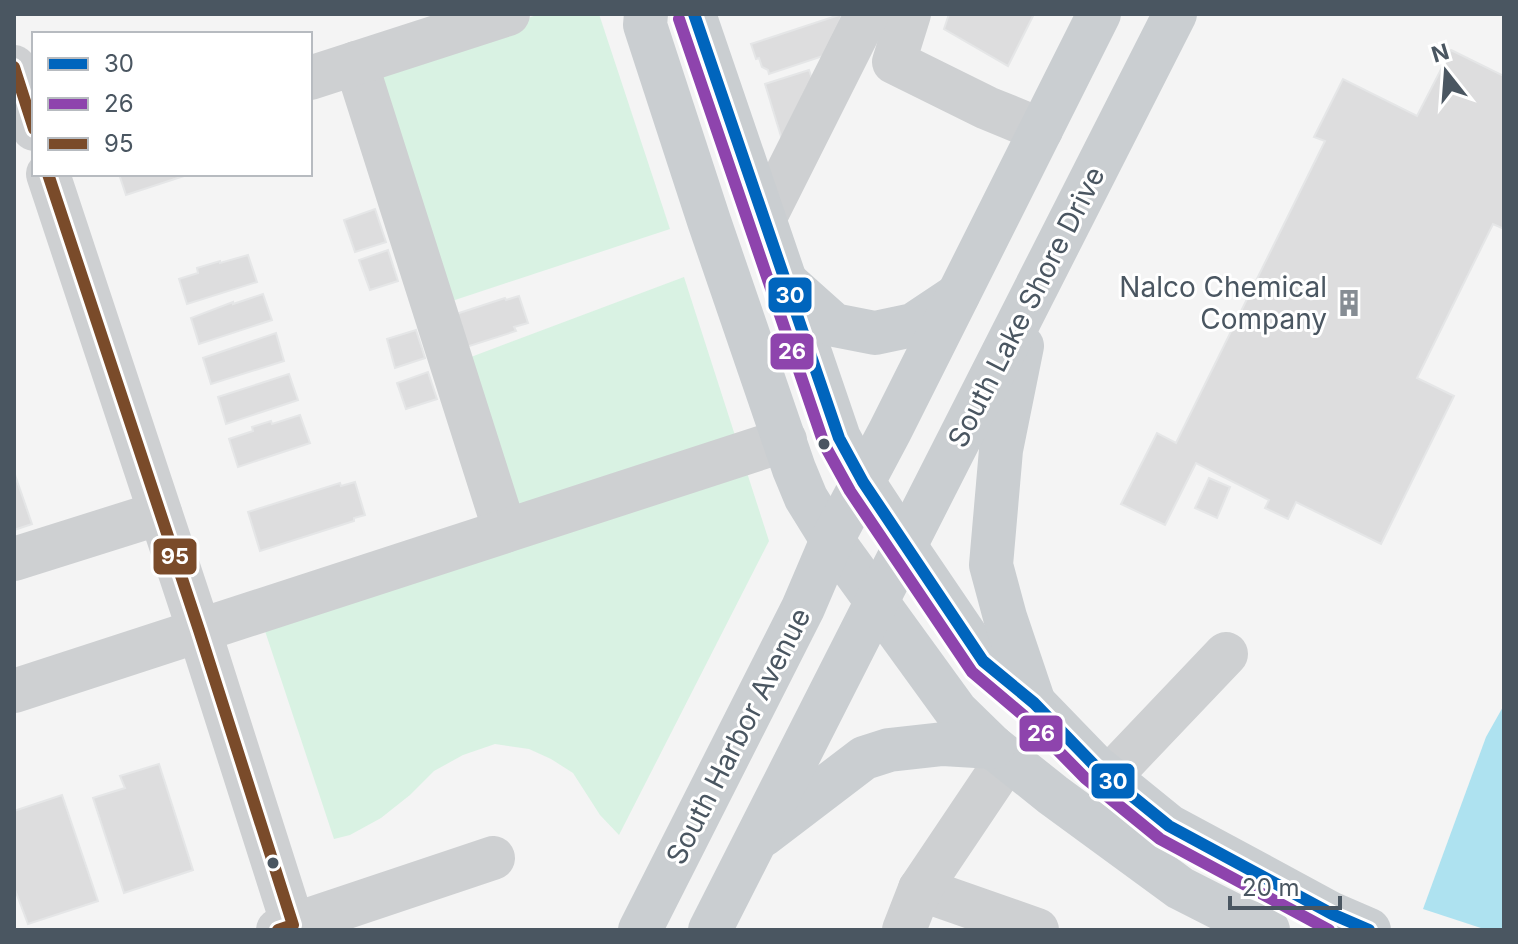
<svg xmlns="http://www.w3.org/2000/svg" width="1518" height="944" viewBox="0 0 1518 944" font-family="Inter,sans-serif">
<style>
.green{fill:#d9f2e3}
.water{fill:#aee2f0}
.building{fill:#ddddde;stroke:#e5e6e7;stroke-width:2}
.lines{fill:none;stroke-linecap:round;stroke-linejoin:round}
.minor{stroke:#ced0d2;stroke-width:44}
.major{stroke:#caced1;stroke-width:44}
.bus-1-casing{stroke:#fff;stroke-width:18}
.bus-2-casing{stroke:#fff;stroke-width:18}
.bus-3-casing{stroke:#fff;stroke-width:18}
.bus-1{stroke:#0065bd;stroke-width:12}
.bus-2{stroke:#8e44ad;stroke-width:12}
.bus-3{stroke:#7a4b2a;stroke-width:12}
.bus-dot{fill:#4a5661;stroke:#fff;stroke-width:3}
.labels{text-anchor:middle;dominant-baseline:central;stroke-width:6;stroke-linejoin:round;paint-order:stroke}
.poi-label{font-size:28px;fill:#4a5661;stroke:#fff;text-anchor:end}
.street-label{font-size:28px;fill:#4a5661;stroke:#fff}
.line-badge{stroke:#fff;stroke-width:3}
.badge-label{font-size:22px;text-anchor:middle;font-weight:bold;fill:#fff}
</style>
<rect width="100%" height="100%" fill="#f4f4f4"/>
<g class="green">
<path d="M540 14H599L670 229 446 303 371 69Z"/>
<path d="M684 277 769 541 619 835 600 815 573 773 551 759 529 749 495 744 463 755 434 771 410 795 381 818 350 835 334 839 263 625 524 542 463 360Z"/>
</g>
<path class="water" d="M1504 705V930H1487L1423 909 1486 737Z"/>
<g class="building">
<path d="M842 14 832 53 769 74 768 70 762 67 759 58 756 59 751 44Z"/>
<path d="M949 14H1034L1008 66 944 29Z"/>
<path d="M1451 50 1504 76V229L1493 224 1417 378 1454 396 1381 544 1296 502 1288 519 1265 508 1269 500 1196 463 1165 525 1121 504 1157 433 1176 443 1325 141 1314 137 1343 79 1417 116Z"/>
<path d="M809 70 819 100 783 143 765 84Z"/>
<path d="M119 174H190L126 195Z"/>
<path d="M375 209 386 242 355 252 344 220Z"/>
<path d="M388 250 398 281 370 290 359 260Z"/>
<path d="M248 255 257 282 187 304 179 279 198 273 197 268 220 261V263Z"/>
<path d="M263 294 272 320 199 344 191 318 233 302V304Z"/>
<path d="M519 296 528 323 514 327 516 331 460 349 450 316 505 298 506 300Z"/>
<path d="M416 330 425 358 395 368 387 339Z"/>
<path d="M276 333 284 361 211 384 203 358Z"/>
<path d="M428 372 437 399 406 409 397 383Z"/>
<path d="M289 374 298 400 226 424 218 397Z"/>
<path d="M300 415 310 443 238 467 229 439 253 431 252 427 271 421 272 424Z"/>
<path d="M14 472 32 524 14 530Z"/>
<path d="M1209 478 1230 487 1217 518 1195 508Z"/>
<path d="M355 482 365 515 354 518V521L260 551 248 512 340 483 341 486Z"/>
<path d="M159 764 193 870 124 893 93 798 125 788 120 776Z"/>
<path d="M62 795 98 901 28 924 14 887V811Z"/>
</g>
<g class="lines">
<g class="minor">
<path d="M909 14 894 62 987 108 1041 130"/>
<path d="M356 63 505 531"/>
<path d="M14 67 34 129"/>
<path d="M310 78 508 14"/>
<path d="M48 174 199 630 293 925"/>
<path d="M764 219 867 14"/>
<path d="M14 559 160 513"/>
<path d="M14 691 785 440"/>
<path d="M1109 777 1226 654"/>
<path d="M920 889 1037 930"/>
<path d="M278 930 493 858"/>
<path d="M904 930 920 889 1008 758"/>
</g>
<g class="major">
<path d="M646 14 645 25 709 221 794 469 806 498 832 540 956 711 993 747 1053 795 1180 888 1241 919 1268 930"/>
<path d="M694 14 839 438 863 482 905 546 983 661 1034 703 1095 766 1169 826 1332 914 1369 930"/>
<path d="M787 283 834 325 875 333 913 325 958 295"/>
<path d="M1022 346 1001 450 991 565 1005 617 1034 703"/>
<path d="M763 835 864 758 889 750 943 744 993 747"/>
<path d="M640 930 803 608 832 540 890 431 1099 14"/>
<path d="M710 930 1175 14"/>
</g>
<g class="bus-1-casing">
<path id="bus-1" d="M694 14 839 438 863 482 983 661 1034 703 1095 766 1169 826 1332 914 1369 930"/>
</g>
<g class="bus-2-casing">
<path id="bus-2" d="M679 19 824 444 850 491 972 672 1023 715 1085 778 1160 839 1329 930"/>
</g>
<g class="bus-3-casing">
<g id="bus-3">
<path d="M14 67 34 129"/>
<path d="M48 174 199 630 293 925 278 930"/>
</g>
</g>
<use href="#bus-1" class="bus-1"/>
<use href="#bus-2" class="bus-2"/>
<use href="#bus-3" class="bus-3"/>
</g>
<defs>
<g id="building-bare" transform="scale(2.16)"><path d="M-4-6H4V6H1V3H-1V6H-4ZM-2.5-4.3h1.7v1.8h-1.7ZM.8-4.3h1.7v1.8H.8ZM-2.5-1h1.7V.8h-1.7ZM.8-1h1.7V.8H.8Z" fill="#868d94" stroke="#fff" stroke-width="2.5" paint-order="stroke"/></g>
</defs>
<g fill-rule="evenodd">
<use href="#building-bare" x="1349" y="303"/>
</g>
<g class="bus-dot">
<circle cx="824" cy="444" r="7"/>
<circle cx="273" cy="863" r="7"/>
</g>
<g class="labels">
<g class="poi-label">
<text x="1327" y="287">Nalco Chemical<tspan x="1327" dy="32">Company</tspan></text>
</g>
<g class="street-label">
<text transform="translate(1026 307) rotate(-63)">South Lake Shore Drive</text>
<text transform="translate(738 736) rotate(-63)">South Harbor Avenue</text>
</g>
</g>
<g class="line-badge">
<rect x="767" y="276" width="46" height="38" rx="8" fill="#0065bd"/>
<rect x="769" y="332" width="46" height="39" rx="8" fill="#8e44ad"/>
<rect x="152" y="537" width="46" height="39" rx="8" fill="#7a4b2a"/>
<rect x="1018" y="714" width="46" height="39" rx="8" fill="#8e44ad"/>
<rect x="1090" y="762" width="46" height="38" rx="8" fill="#0065bd"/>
</g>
<g class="badge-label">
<text x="790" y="303">30</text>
<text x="792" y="359">26</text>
<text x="175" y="564">95</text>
<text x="1041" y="741">26</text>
<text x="1113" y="789">30</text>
</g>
<rect width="1518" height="944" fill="none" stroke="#4a5661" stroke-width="32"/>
<rect x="32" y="32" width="280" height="144" fill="#ffffff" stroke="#b7bbc0" stroke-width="2"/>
<rect x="48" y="58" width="40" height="12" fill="#0065bd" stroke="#b7bbc0" stroke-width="2"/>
<text x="104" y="72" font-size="24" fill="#4a5661">30</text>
<rect x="48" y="98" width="40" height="12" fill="#8e44ad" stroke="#b7bbc0" stroke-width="2"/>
<text x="104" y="112" font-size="24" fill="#4a5661">26</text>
<rect x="48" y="138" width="40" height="12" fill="#7a4b2a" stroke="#b7bbc0" stroke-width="2"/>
<text x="104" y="152" font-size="24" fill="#4a5661">95</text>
<g transform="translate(1446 72) rotate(343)" stroke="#ffffff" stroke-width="6" paint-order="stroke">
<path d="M0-6L14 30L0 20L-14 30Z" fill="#4a5661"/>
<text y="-12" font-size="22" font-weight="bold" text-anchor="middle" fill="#4a5661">N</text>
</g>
<path d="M1230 896v12h110v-12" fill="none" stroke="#4a5661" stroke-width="4"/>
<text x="1242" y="896" font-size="24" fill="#4a5661" stroke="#ffffff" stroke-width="6" paint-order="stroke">20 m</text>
</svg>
